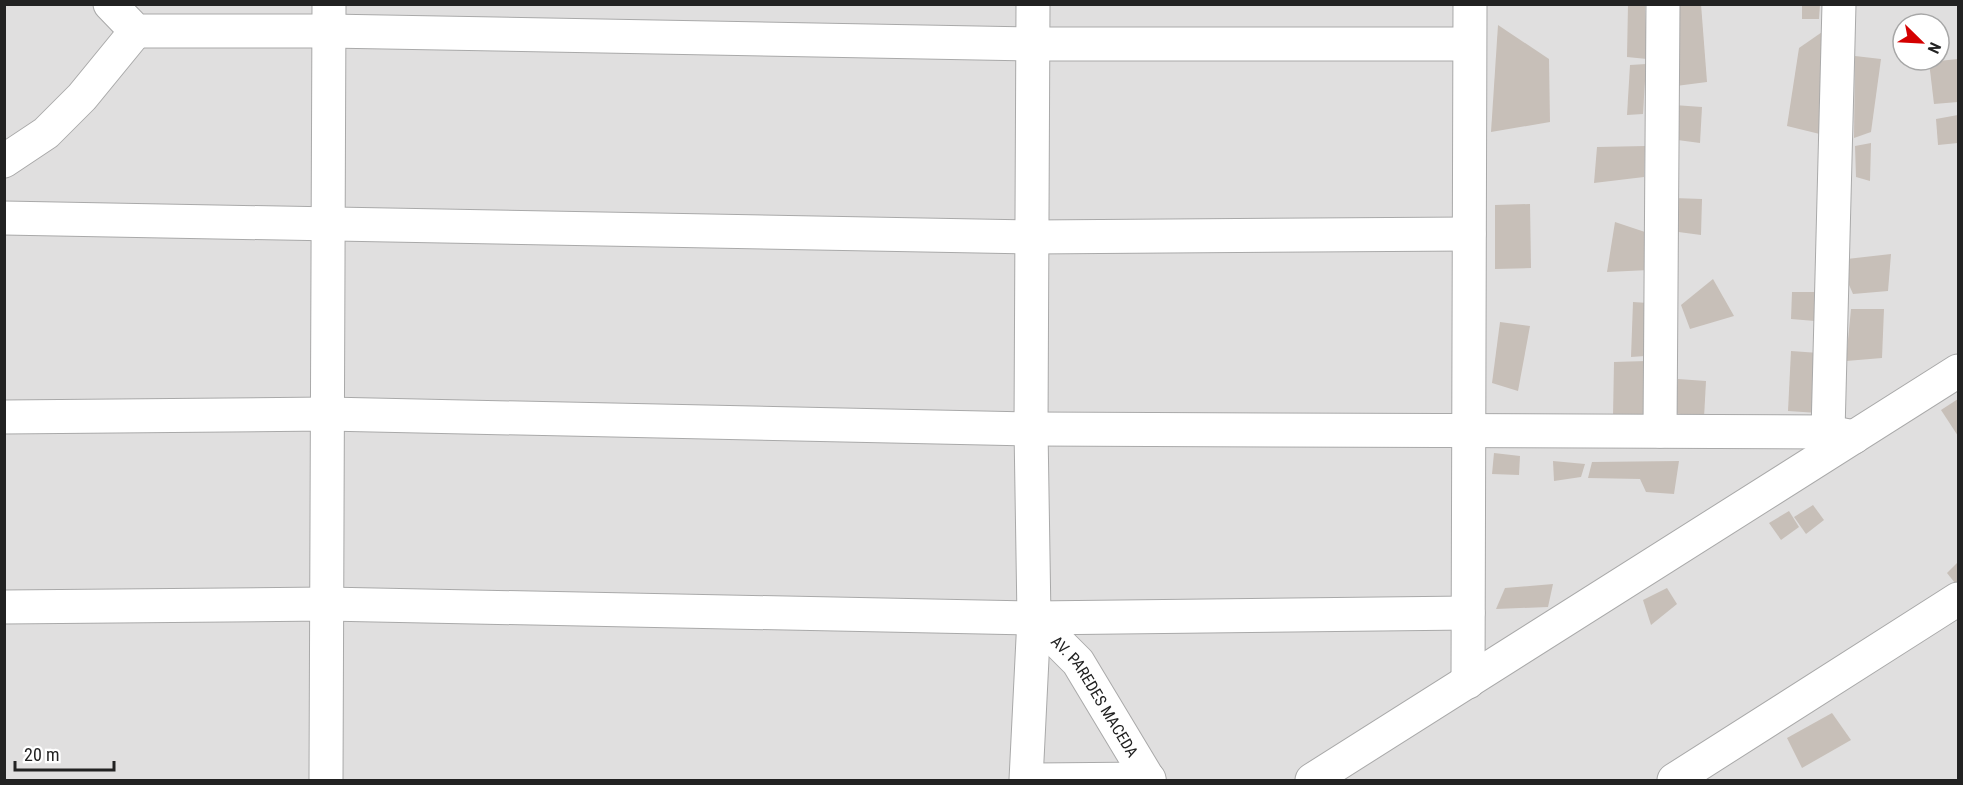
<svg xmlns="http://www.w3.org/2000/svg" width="1963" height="785" viewBox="0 0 1963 785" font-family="'Roboto Condensed',sans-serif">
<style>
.residential{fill:#e0dfdf;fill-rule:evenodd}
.building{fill:#c7bfb8}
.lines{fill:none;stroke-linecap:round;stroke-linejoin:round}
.minor-casing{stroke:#a9a9a9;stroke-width:35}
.minor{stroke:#fff;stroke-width:33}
.labels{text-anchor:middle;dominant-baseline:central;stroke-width:6;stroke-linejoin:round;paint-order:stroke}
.street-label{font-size:16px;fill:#222;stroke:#fff}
</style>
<rect width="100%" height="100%" fill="#f2efe9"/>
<path class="residential" d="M5 5H1958V780H5ZM1903 24H1939V60H1903Z"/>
<g class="building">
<path d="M1628 4H1645L1647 59 1627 57Z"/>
<path d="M1674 4H1701L1707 82 1676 86Z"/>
<path d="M1802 4H1820L1819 19H1802Z"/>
<path d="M1498 25 1549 59 1550 122 1491 132Z"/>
<path d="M1825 30 1832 137 1787 126 1799 48Z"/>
<path d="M1855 56 1881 59 1871 132 1854 138Z"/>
<path d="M1958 59V102L1934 104 1929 62Z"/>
<path d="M1646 64 1643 114 1627 115 1630 65Z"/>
<path d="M1674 105 1702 107 1700 143 1670 139Z"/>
<path d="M1958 115V143L1938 145 1936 119Z"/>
<path d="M1871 143 1870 181 1856 177 1855 146Z"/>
<path d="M1645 146 1644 177 1594 183 1597 147Z"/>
<path d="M1674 198 1702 199 1701 235 1671 231Z"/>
<path d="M1530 204 1531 268 1495 269V205Z"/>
<path d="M1615 222 1651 234 1649 270 1607 272Z"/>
<path d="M1891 254 1888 291 1853 294 1838 260Z"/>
<path d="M1713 279 1734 316 1690 329 1681 305Z"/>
<path d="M1792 292H1819L1827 322 1791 319Z"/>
<path d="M1633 302 1648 303 1645 356 1631 357Z"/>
<path d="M1851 309H1884L1882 358 1846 361Z"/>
<path d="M1500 322 1530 326 1518 391 1492 383Z"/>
<path d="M1791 351 1819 353 1818 413 1788 411Z"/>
<path d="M1646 361V414L1613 417 1614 362Z"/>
<path d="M1678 379 1706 381 1704 418 1674 413Z"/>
<path d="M1958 399V436L1941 410Z"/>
<path d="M1494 453 1520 456 1519 475 1492 474Z"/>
<path d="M1553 461 1585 464 1581 477 1554 481Z"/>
<path d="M1679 461 1674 494 1646 492 1640 479 1588 478 1592 462Z"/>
<path d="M1813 505 1824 520 1806 534 1794 517Z"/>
<path d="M1789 511 1799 527 1781 540 1769 523Z"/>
<path d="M1958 562V581L1955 583 1947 573Z"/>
<path d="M1553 584 1548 607 1496 609 1505 588Z"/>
<path d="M1667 588 1677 604 1651 625 1643 600Z"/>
<path d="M1832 713 1851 740 1802 768 1787 738Z"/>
</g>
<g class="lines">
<g class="minor-casing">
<g id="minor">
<path d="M110 4 136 31H329L1033 44H1469"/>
<path d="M4 161 46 133 82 97 136 31"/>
<path d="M4 218 1032 237 1469 234"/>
<path d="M4 417 327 414 1031 429 1828 432 1854 437"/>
<path d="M1660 431 1663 4"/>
<path d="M1828 432 1839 4"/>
<path d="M4 607 326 604 1034 618 1468 613"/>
<path id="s1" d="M1034 618 1078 662 1149 780"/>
<path d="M1468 682 1470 4"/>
<path d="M326 780 329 4"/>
<path d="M1026 780 1034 618 1031 429 1033 4"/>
<path d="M1036 780 1149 779"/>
<path d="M1312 780 1958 371"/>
<path d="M1674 780 1958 599"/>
</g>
</g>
<use href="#minor" class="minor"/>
</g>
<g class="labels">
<g class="street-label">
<text stroke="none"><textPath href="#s1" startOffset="100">AV. PAREDES MACEDA</textPath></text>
</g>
</g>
<rect width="1963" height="785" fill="none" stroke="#222222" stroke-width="12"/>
<g transform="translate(1921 42) rotate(114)"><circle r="28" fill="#ffffff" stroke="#a7a7a7" stroke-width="1.5"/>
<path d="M0-4.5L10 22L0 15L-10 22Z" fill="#d40000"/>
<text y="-9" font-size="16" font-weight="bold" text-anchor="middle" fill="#222222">N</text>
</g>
<path d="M15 761v9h99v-9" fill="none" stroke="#222222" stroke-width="3"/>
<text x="24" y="761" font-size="18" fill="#222222" stroke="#ffffff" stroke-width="4.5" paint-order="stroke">20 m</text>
</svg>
